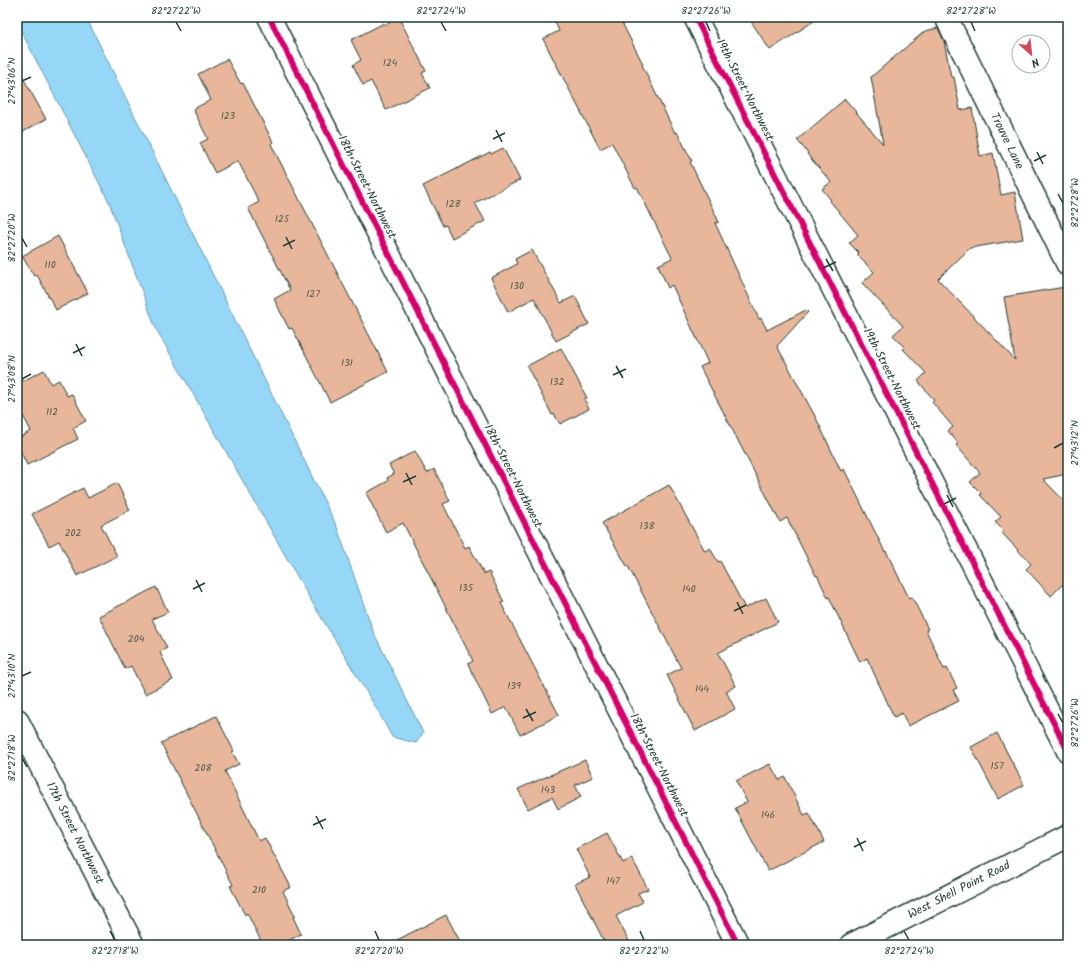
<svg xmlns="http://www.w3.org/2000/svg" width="1085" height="962" viewBox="0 0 1085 962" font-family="Kalam,sans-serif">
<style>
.water{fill:#96d7f8;stroke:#69a}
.building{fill:#e8b69a;stroke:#1f3d34}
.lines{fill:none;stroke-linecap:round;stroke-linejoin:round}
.minor-casing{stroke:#1f3d34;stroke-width:25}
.minor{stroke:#fff;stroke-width:22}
.cycleway-casing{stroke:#fff;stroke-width:8}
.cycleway{stroke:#d6006c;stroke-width:6}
.ticks{fill:none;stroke:#1f3d34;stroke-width:1.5}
.labels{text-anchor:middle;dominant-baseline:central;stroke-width:4;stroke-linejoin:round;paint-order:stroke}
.number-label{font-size:10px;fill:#515b4e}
.street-label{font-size:12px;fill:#1f3d34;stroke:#fff}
.neatline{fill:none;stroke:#1f3d34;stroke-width:1.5}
.ticks-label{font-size:10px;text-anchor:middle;fill:#1f3d34}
</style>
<rect width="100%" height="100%" fill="#fff"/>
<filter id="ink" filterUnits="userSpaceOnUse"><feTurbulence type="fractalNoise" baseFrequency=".025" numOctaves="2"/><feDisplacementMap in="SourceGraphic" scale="8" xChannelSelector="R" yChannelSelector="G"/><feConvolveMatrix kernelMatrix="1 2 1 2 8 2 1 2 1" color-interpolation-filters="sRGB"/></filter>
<g filter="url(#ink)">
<path class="water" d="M17 17H86L337 527 373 631 423 733 416 743 392 737 378 711 309 597 156 329 109 202 17 23Z"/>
<g class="building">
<path d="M553 17H619L643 64 642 65 675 133 677 132 692 161 690 162 719 222 715 223 759 319 761 318 767 330 806 310 808 312 777 346 816 418 841 471 844 469 885 552 886 551 909 598 912 597 928 629 926 630 944 669 947 668 957 688 953 690 959 701 908 726 902 713 894 717 867 658 860 662 829 597 828 598 817 575 816 576 787 518 780 522 700 367 708 363 672 285 668 288 658 265 672 258 637 187 635 188 612 143 600 149 543 39 559 31Z"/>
<path d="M748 17H820L770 50Z"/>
<path d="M399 18 426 71 422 73 430 88 386 110 371 81 363 85 353 65 361 60 351 40 384 23 385 25Z"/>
<path d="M938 28 944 41 951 77H954L960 110 972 108 980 156 993 153 1001 195 1015 192 1023 239 970 248 938 279 1015 360 1004 297 1065 287 1068 303V474L1043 479 1068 505V579L1051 596 1026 569 1031 564 1002 533 1004 531 995 522 1001 517 980 495 981 493 970 482 980 473 956 445 958 443 948 431 953 427 932 402 934 400 918 381 926 373 903 349 905 348 893 335 903 326 862 283 874 272 857 255 859 253 849 243 858 235 830 201 831 200 822 189 831 182 807 154 808 153 797 140 845 99 883 144 871 77 925 31Z"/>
<path d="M227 59 241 84 243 83 273 142 271 144 388 372 330 402 292 328 289 329 274 299 290 290 248 208 259 202 238 161 215 173 200 143 208 139 193 109 211 100 198 74Z"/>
<path d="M17 67 46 119 17 135Z"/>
<path d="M503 148 520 180 475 203 485 221 452 238 446 225 443 226 423 186 490 152 491 154Z"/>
<path d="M58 236 88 293 56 310 37 275 34 276 22 256Z"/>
<path d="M532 250 561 303 575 296 589 324 556 341 534 298 508 312 491 278 517 264 515 259Z"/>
<path d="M561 348 587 398 584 399 589 409 560 424 554 414 552 415 527 366Z"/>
<path d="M44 370 51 384 59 380 67 396 72 394 86 421 73 428 78 439 27 465 17 444V439L31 431 17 404V384Z"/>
<path d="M415 451 427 473 434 469 450 501 443 504 465 548 469 546 484 574 489 572 504 602 501 603 559 715 520 735 506 707 492 714 468 664 473 661 403 523 386 532 366 493 388 481 387 478 394 474 389 465Z"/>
<path d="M117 483 130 510 101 525 117 556 77 576 59 541 49 546 32 514 83 488 88 498Z"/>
<path d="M669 485 705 551 710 548 718 562 720 561 745 608 766 598 778 622 718 653 736 686 726 691 735 709 695 731 667 675 681 668 628 566H627L602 523Z"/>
<path d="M156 587 168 612 152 619 167 648 160 652 173 680 145 694 131 666 125 669 99 616Z"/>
<path d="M216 716 234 751 232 752 239 764 225 771 259 841 265 838 291 887 283 891 295 916 293 917 301 934 280 945H263L247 913 245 915 230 886 233 885 161 743Z"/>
<path d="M997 733 1024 785 998 799 971 747Z"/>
<path d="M585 760 593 777 575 785 581 797 558 809 552 797 528 809 518 789Z"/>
<path d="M770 764 779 780 785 777 804 815 809 813 824 842 768 871 735 808 747 802 736 781Z"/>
<path d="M607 833 623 863 632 858 648 889 638 893 643 902 616 916 631 945H606L575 884 590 877 576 849Z"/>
<path d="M446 915 462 945H387Z"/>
</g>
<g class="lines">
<g class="minor-casing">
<g id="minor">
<path d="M269 17 738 945"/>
<path d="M695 17 1068 751"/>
<path d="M946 17 1068 265"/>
<path d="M17 720 133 945"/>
<path d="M851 945 1068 836"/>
</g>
</g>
<use href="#minor" class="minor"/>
<g class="cycleway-casing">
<g id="cycleway">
<path d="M269 17 738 945"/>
<path d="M695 17 1068 751"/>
</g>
</g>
<use href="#cycleway" class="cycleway"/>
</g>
</g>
<path class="ticks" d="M176 22 181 31M441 22 446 31M706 22 710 31M971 22 975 31M22 81 31 77M496 130 502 142M493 139 505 133M1037 152 1043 164M1034 161 1046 155M1058 194 1063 203M286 237 292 249M22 238 27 247M283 246 295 240M826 259 833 271M823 268 836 262M76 344 82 356M73 353 85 347M616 366 623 378M613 375 626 369M22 379 31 374M1054 448 1063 443M406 473 412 485M403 482 416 476M947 495 953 507M944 504 956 498M196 580 202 592M193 589 205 583M737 602 743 614M734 611 746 605M22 676 31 672M526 709 533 721M1058 714 1063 723M523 718 536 712M22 758 27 767M316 816 323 829M313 825 326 819M857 838 863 851M854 847 866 841M110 931 115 940M375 931 379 940M640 931 644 940M904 931 909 940"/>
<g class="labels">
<g class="number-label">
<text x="390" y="63">124</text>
<text x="228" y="116">123</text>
<text x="453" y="204">128</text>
<text x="282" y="219">125</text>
<text x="50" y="265">110</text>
<text x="517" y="286">130</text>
<text x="313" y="294">127</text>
<text x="347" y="363">131</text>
<text x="557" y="382">132</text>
<text x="52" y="412">112</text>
<text x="647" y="526">138</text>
<text x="73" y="533">202</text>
<text x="466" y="588">135</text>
<text x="689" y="589">140</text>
<text x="136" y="639">204</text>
<text x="514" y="686">139</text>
<text x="702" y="689">144</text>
<text x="997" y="766">157</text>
<text x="203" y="768">208</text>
<text x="548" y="790">143</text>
<text x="768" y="815">146</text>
<text x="613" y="881">147</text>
<text x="259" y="890">210</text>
</g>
<g class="street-label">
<text transform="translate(745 90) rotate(63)">19th Street Northwest</text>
<text transform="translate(1007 141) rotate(64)">Trouve Lane</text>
<text transform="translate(367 187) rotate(63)">18th Street Northwest</text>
<text transform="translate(892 379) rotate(63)">19th Street Northwest</text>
<text transform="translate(513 476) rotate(63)">18th Street Northwest</text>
<text transform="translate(659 765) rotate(63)">18th Street Northwest</text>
<text transform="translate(75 833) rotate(63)">17th Street Northwest</text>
<text transform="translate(959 890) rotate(-27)">West Shell Point Road</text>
</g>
</g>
<rect width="1085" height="962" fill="none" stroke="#fff" stroke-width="44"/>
<g transform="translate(1031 54) rotate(153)"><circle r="19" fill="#ffffff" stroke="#a5b1ae"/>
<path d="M0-3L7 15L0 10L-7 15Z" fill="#d1495b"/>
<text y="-6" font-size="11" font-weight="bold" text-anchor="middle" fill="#1f3d34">N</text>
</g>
<rect x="22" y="22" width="1041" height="918" class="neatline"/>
<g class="ticks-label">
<text x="176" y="14">82°27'22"W</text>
<text x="441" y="14">82°27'24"W</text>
<text x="706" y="14">82°27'26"W</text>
<text x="971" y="14">82°27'28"W</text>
<text transform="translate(11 81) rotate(-90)" y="4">27°43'06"N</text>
<text transform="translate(1074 203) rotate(-90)" y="4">82°27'28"W</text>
<text transform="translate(11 238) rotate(-90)" y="4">82°27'20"W</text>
<text transform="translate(11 379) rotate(-90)" y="4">27°43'08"N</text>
<text transform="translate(1074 443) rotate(-90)" y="4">27°43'12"N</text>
<text transform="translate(11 676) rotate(-90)" y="4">27°43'10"N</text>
<text transform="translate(1074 723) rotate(-90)" y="4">82°27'26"W</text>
<text transform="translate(11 758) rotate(-90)" y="4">82°27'18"W</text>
<text x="115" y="954">82°27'18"W</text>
<text x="379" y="954">82°27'20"W</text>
<text x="644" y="954">82°27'22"W</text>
<text x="909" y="954">82°27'24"W</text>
</g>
</svg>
